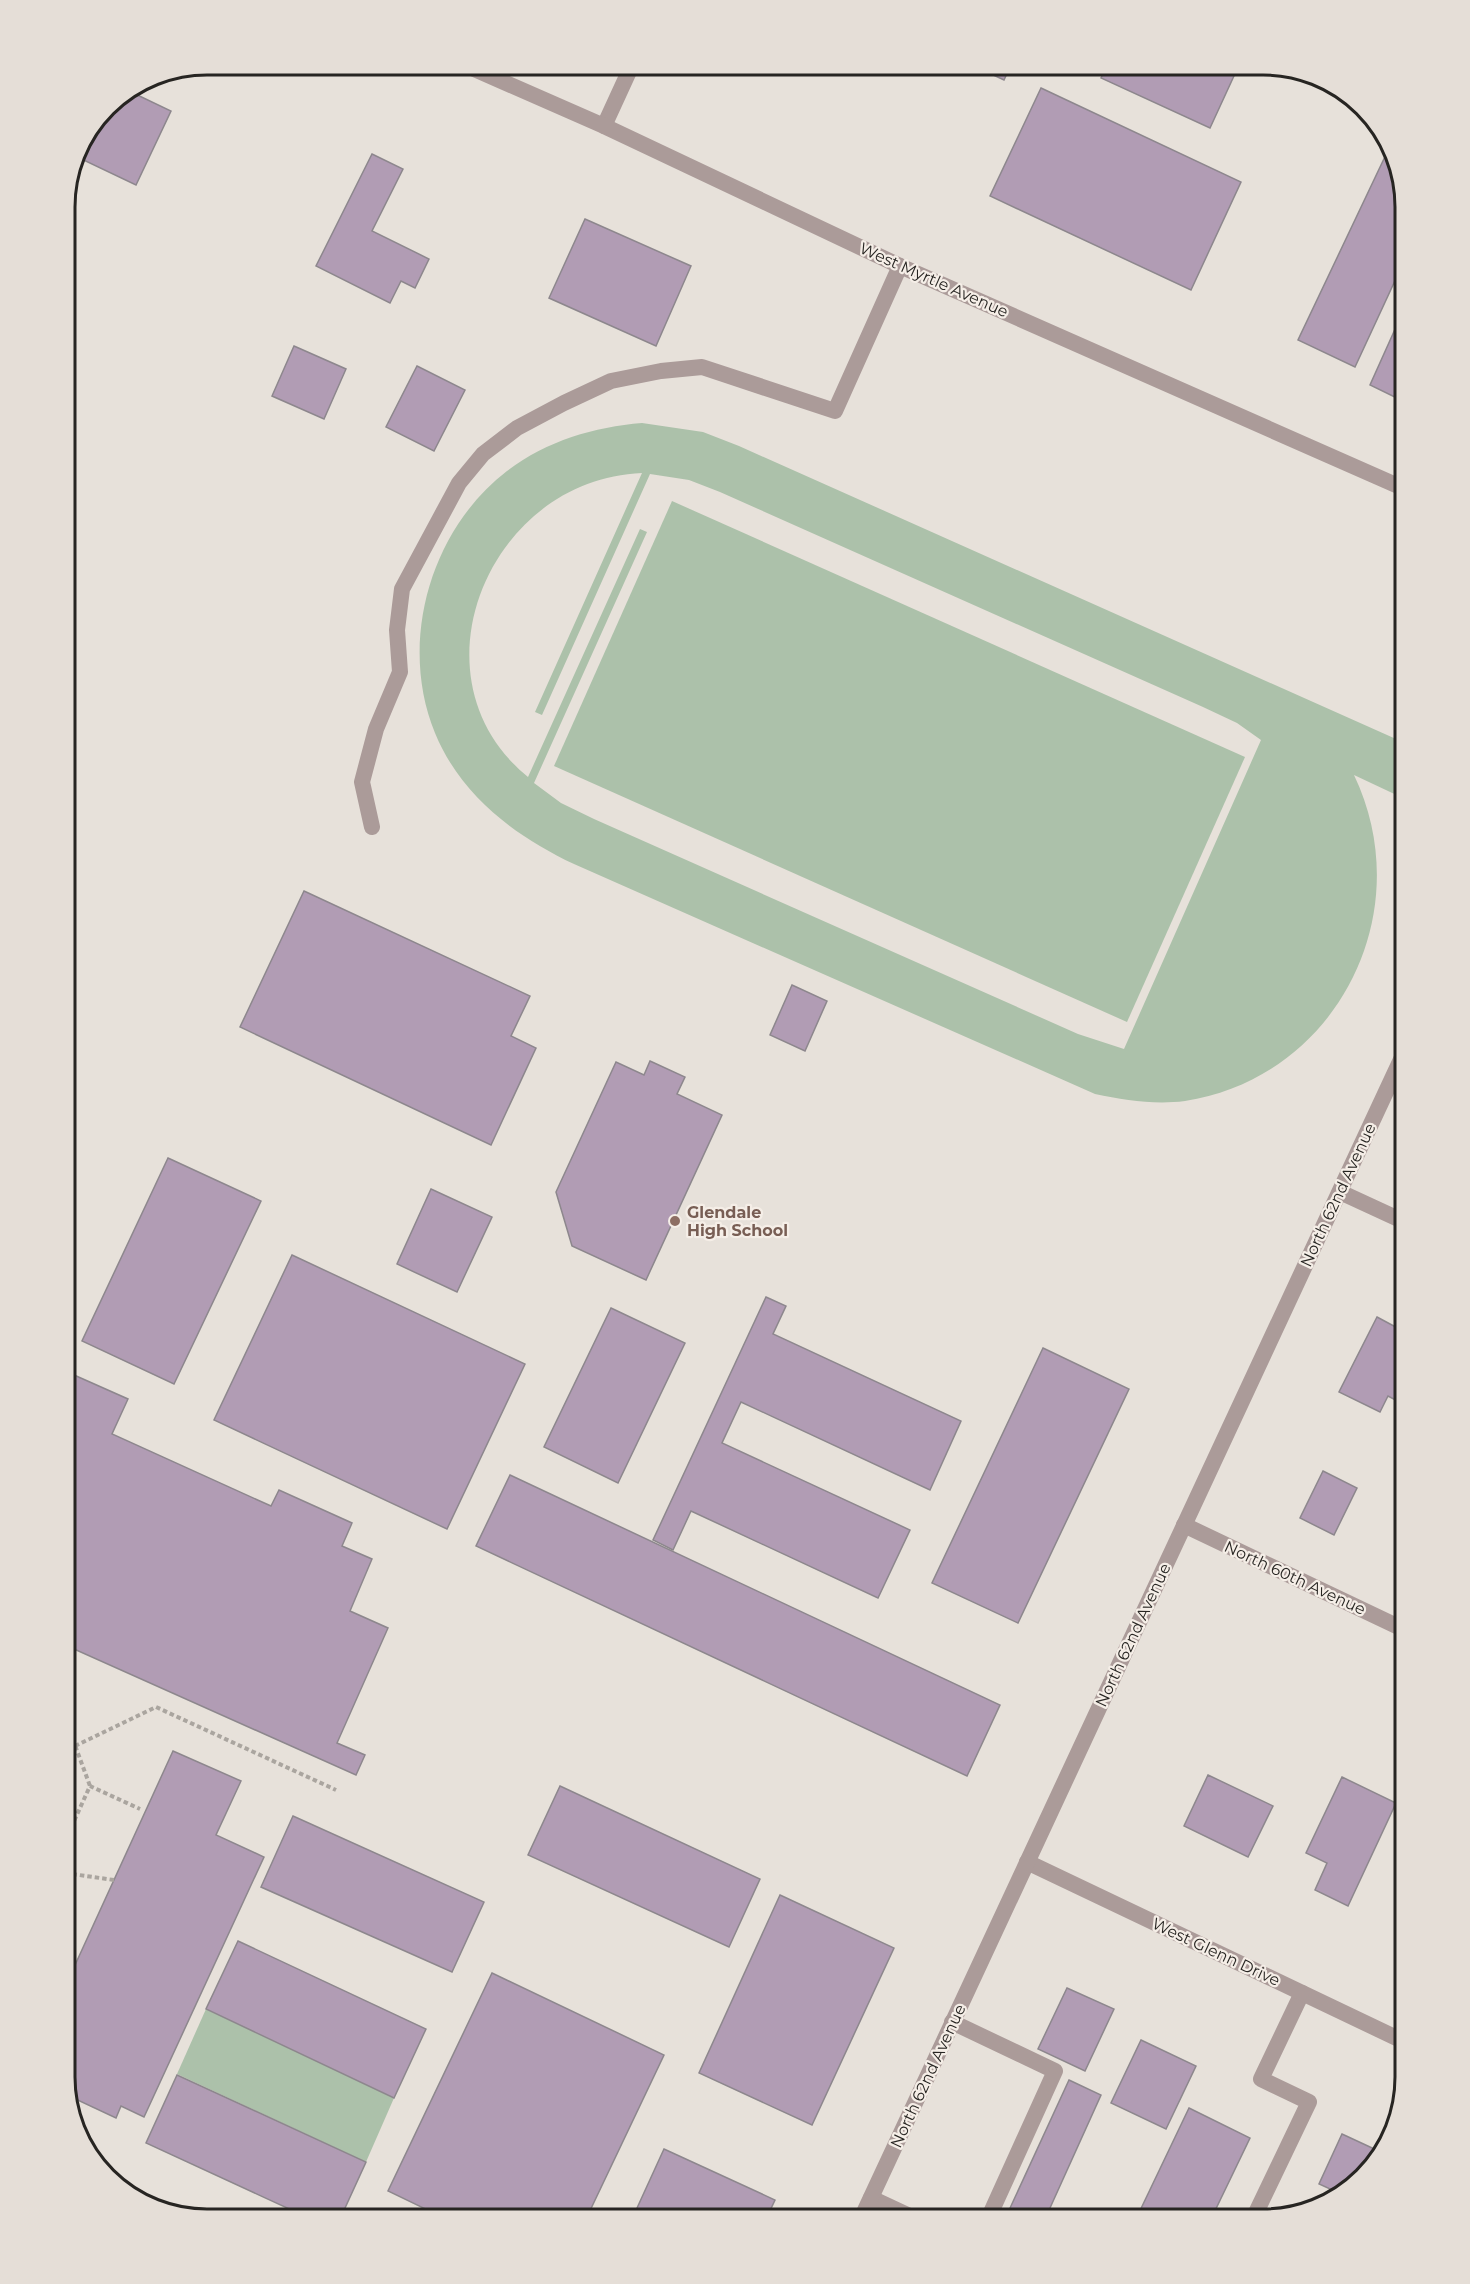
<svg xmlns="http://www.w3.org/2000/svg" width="1470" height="2284" viewBox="0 0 1470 2284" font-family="Montserrat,sans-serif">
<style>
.green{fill:#acc1aa;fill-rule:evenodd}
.building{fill:#b19cb4;stroke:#8d878d;stroke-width:1.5}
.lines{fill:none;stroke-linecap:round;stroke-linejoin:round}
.path{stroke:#aaa59f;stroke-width:4;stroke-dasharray:4.5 3;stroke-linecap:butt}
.service{stroke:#ab9b99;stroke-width:16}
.minor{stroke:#ab9b99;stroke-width:16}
.tertiary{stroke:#ab9b99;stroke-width:16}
.education-dot{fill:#8d6e63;stroke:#f5eee7;stroke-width:2}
.labels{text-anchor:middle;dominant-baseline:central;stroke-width:4.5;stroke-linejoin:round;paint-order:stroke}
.street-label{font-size:16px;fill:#272522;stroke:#f5eee7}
.education-label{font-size:16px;font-weight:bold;fill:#785e54;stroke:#f5eee7;text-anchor:start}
.rim{fill:none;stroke:#272522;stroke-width:3}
</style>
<rect width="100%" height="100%" fill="#e7e1da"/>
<g class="green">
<path d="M642 423 703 432 739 446 1405 743V799L1354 775C1420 913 1337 1077 1185 1101 1154 1105 1125 1100 1095 1094L574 864C515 836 461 796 435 733 398 643 430 530 507 471 546 441 594 427 642 423ZM642 473 535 712 542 715 650 474 689 480 720 492 1203 707 1237 723 1261 740 1124 1049 1078 1034 594 819 561 803 534 783 647 532 640 529 528 777C406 678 489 479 642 473Z"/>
<path d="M672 501 1245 757 1127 1022 554 766Z"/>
<path d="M206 2009 394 2098 366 2162 177 2074Z"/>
</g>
<g class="building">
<path d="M972 65H1011L1004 80Z"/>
<path d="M1107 65H1239L1210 128 1101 78Z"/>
<path d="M1041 88 1241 182 1191 290 990 196Z"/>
<path d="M129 91 171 111 136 185 75 156 106 106Z"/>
<path d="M1391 144 1406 207 1405 259 1355 367 1298 340Z"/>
<path d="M372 154 403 169 372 231 429 259 415 288 401 281 390 303 316 266Z"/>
<path d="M585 219 691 266 656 346 549 298Z"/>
<path d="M1405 307V402L1370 385Z"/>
<path d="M294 346 346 369 324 419 272 396Z"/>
<path d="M417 366 465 390 434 451 386 427Z"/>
<path d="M304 891 530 996 511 1036 536 1048 491 1145 240 1027Z"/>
<path d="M792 985 827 1001 805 1051 770 1035Z"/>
<path d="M650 1061 685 1077 677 1094 722 1115 646 1280 572 1246 556 1192 616 1062 644 1075Z"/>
<path d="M168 1158 261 1201 174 1384 82 1341Z"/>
<path d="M431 1189 492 1217 457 1292 397 1264Z"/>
<path d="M292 1255 525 1364 447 1529 214 1420Z"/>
<path d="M766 1297 786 1306 773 1334 961 1421 930 1490 741 1402 722 1443 910 1530 878 1598 691 1511 673 1550 653 1540Z"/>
<path d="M611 1308 685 1343 618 1483 544 1447Z"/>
<path d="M1377 1317 1405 1332V1405L1388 1396 1380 1412 1339 1392Z"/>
<path d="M1043 1348 1129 1389 1018 1623 932 1583Z"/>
<path d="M65 1371 128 1399 112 1434 271 1506 279 1490 352 1523 342 1546 372 1559 350 1611 388 1628 337 1743 365 1755 356 1775 65 1645Z"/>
<path d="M1323 1471 1357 1488 1334 1535 1300 1518Z"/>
<path d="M510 1475 1000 1705 967 1776 476 1546Z"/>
<path d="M173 1751 241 1781 216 1835 264 1857 144 2117 121 2106 116 2118 69 2096 64 2077 65 1987Z"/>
<path d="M1208 1775 1273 1806 1248 1857 1184 1826Z"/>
<path d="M1342 1777 1396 1803 1348 1906 1315 1890 1327 1863 1306 1853Z"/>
<path d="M560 1786 760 1879 729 1947 528 1855Z"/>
<path d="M293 1816 484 1902 452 1972 261 1887Z"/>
<path d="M780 1895 894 1948 812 2125 699 2073Z"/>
<path d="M238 1941 426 2029 394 2098 206 2009Z"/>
<path d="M492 1973 664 2055 586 2219H433L436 2214 388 2191Z"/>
<path d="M1067 1988 1114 2009 1085 2071 1038 2049Z"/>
<path d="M1141 2040 1196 2066 1166 2129 1111 2103Z"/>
<path d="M177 2075 366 2162 340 2219H311L146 2143Z"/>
<path d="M1069 2080 1101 2095 1045 2219H1005Z"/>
<path d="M1189 2108 1250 2138 1211 2219H1136Z"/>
<path d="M1342 2134 1383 2153 1339 2193 1319 2184Z"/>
<path d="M664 2149 775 2200 766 2219H632Z"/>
</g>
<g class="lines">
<g class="path">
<path d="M65 1718 90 1786"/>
<path d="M75 1746 156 1707 336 1790"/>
<path d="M65 1841 90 1786 140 1809"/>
<path d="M65 1873 114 1880"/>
</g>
<g class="service">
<path d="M372 827 362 782 376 729 400 672 397 630 402 589 459 483 483 454 517 428 564 403 611 381 661 371 702 367 835 411 900 266"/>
<path d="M1184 1525 1405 1630"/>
<path d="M952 2022 1055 2071 988 2219"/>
<path d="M871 2198 916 2219"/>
<path d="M1253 2219 1309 2102 1261 2079 1302 1993"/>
</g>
<g class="minor">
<path d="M604 126 632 65"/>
<path d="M1340 1192 1405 1222"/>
<path d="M1027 1862 1405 2042"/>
<path d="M861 2219 1405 1051"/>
</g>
<path class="tertiary" d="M465 65 604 126 900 266 1405 489"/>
</g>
<circle class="education-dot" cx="675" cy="1221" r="6"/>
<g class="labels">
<g class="street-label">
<text transform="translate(934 280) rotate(24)">West Myrtle Avenue</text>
<text transform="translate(1338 1195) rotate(-65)">North 62nd Avenue</text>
<text transform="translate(1295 1578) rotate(25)">North 60th Avenue</text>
<text transform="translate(1133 1635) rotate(-65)">North 62nd Avenue</text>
<text transform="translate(1216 1952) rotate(25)">West Glenn Drive</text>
<text transform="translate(928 2076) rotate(-65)">North 62nd Avenue</text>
</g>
<g class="education-label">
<text x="687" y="1212">Glendale<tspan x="687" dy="18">High School</tspan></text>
</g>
</g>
<path d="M0 0H1470V2284H0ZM207 75H1263A132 132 0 0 1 1395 207V2077A132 132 0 0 1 1263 2209H207A132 132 0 0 1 75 2077V207A132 132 0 0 1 207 75Z" fill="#e5ded7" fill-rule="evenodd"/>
<path class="rim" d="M207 75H1263A132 132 0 0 1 1395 207V2077A132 132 0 0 1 1263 2209H207A132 132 0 0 1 75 2077V207A132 132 0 0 1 207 75Z"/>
</svg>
